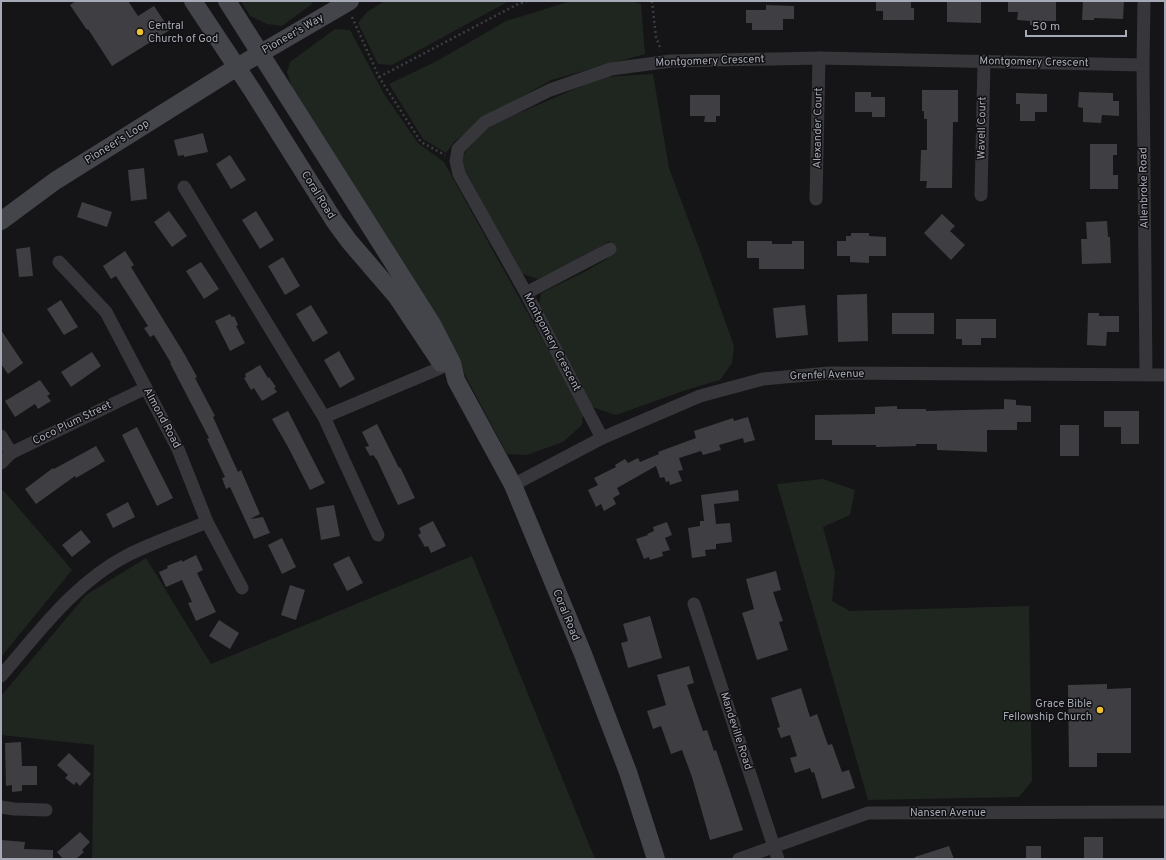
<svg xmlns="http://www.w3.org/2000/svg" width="1166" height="860" viewBox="0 0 1166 860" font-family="Overpass,sans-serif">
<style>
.green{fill:#1f2620}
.building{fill:#3f3f43}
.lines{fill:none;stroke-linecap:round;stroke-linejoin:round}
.path{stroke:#3c3d42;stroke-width:2.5;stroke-dasharray:2 3;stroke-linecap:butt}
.street{stroke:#36363b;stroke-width:13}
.secondary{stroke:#44454b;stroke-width:18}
.poi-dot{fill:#eec035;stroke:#100f11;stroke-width:1.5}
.labels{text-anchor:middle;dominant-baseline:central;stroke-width:3;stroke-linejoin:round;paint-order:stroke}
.poi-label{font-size:11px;fill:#a6aab6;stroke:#100f11;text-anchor:start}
.street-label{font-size:11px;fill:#a6aab6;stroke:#100f11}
</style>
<rect width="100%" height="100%" fill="#151416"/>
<g class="green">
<path d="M241 1H313L312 4 282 26 267 24 250 16Z"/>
<path d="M385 1H509L392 65 378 64 358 23 367 12Z"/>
<path d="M571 1H630L641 4 645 54 551 80 483 119 454 142 446 153 423 139 389 84 437 61 506 21Z"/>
<path d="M335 29 350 30 384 94 418 143 444 162 583 413 582 425 563 442 527 455 507 454 457 360 294 94 287 72 290 62Z"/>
<path d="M653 74 669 168 702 256 734 346 732 363 720 380 686 390 616 415 592 407 539 304 541 293 584 272 607 259 616 246 609 241 578 262 538 279 520 273 462 174V156L477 138 491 125 603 77Z"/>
<path d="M823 479 855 490 850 515 823 527 835 572 832 601 850 611 1029 606 1032 781 1019 797 868 800 777 484Z"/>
<path d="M3 490 72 570 1 657V493Z"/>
<path d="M472 556 595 859H92L94 745 1 735V696L86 595 146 558 211 664Z"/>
</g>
<g class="building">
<path d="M76 1H128L138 16 154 6 170 30 112 66 88 29 87 30 70 5Z"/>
<path d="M876 1H911V8H914V20H883V11H876Z"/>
<path d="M981 1V23L947 22V2Z"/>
<path d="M1008 1H1056V21H1044V26L1030 25V21L1017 20 1018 12H1008Z"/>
<path d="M1083 1H1124L1123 19 1094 18V20H1082Z"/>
<path d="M766 5 794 6V19H783V30H752V23H746V10H766Z"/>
<path d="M922 90H958V122H953L952 188H926L927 181H920L921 150H927V119H924V111H922Z"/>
<path d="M855 92H871V97H885V117H872V112H855Z"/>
<path d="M1079 92 1113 93V101H1119V116L1102 115 1101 123 1083 122V108L1078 107Z"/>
<path d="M1016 93 1047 94V112H1035V121H1020V104H1016Z"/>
<path d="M690 95H720V116H716V122H704L705 116H690Z"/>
<path d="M203 133 208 152 184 157V155L178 156 174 140Z"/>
<path d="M1090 144H1117V155H1113V175H1118V189H1090Z"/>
<path d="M230 155 246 180 231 189 216 164Z"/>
<path d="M144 168 147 199 131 201 128 170Z"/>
<path d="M82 202 112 212 107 227 77 217Z"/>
<path d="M169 211 187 236 172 247 154 222Z"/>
<path d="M256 211 274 240 260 249 242 220Z"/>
<path d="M942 214 955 226 950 231 965 245 951 260 924 233Z"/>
<path d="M1107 221 1108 237H1110L1111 263 1082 264 1081 239H1087L1086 222Z"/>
<path d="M851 233H869V236L886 237V256H869V263L850 262V256H837V241H846V236H851Z"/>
<path d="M747 241H772V244H792V241H804V269H759V258H747Z"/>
<path d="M30 247 33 276 19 277 16 249Z"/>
<path d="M125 251 134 265 131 267 185 355 197 377 195 378 215 416 213 417 238 472 241 470 260 514 250 519 263 517 270 533 254 539 230 487 226 489 222 478 225 477 207 439 209 438 170 363H171L154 335 150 337 144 328 148 326 116 276 111 279 103 266Z"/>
<path d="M283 257 300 286 285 295 268 266Z"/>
<path d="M201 262 219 289 204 299 186 271Z"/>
<path d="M867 294 868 341 838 342 837 295Z"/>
<path d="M61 300 78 327 64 335 47 309Z"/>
<path d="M311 305 328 333 313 342 296 314Z"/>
<path d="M805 305 808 335 776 338 773 308Z"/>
<rect x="892" y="313" width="42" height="21"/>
<path d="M1088 313H1099V316H1119V332H1107L1106 346 1087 345Z"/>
<path d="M230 314 232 317 234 316 238 325 236 326 245 343 230 351 215 321Z"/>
<path d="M956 319H996V338H981V345H962V339H956Z"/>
<path d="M1 330 23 363 8 374 1 364Z"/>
<path d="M339 351 355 379 340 388 324 360Z"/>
<path d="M92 352 101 366 71 387 61 372Z"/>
<path d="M260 365 268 378 269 377 276 387 274 388 277 392 262 401 254 388 251 390 244 378 246 377 245 374Z"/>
<path d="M40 380 50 394 47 396 51 401 38 409 35 404 15 417 5 401Z"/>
<path d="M1004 399 1016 400V405L1031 406V422H1017V430H987V452L937 450V444H916V446L876 447V445H832V440H815V415L875 414V407L897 406V409H926V411L1004 409Z"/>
<path d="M288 411 325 483 310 490 288 447 272 419Z"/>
<path d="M1104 411H1139V444H1121V427H1104Z"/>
<path d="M748 417 755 440 744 443 743 438 719 445 721 450 703 455 701 451 679 458 683 470 678 471 682 481 670 485 669 481 666 482 664 477 660 478 656 466 617 488 620 494 613 498 616 504 604 511 601 504 596 507 588 490 598 485 594 478 616 467 615 465 625 459 628 463 638 458 640 462 659 454 658 452 696 438 694 431 733 418 734 421Z"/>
<path d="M377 424 399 468 400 467 415 498 398 505 377 460 373 455 370 456 365 447 369 446 362 432Z"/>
<rect x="1060" y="425" width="19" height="31"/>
<path d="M137 427 173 498 157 506 122 435Z"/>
<path d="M96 446 105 461 76 478 75 476 36 504 25 489 53 468 54 469Z"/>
<path d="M738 490 739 501 714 504 716 524 730 523 732 542 716 544V549L705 550 706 556 692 558 688 528 700 526V521H704L701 495Z"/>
<path d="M128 502 135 517 113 528 106 514Z"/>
<path d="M334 505 340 536 321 540 316 508Z"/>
<path d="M433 521 446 546 431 553 428 546 425 547 418 535 421 533 419 528Z"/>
<path d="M667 522 672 535 665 538 670 550 662 552 663 556 650 560 649 557 644 559 636 539 648 535 647 534 654 531 653 527Z"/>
<path d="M81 530 91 542 72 557 62 545Z"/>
<path d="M282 538 296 567 282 574 268 545Z"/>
<path d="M196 555 203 570 197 573 216 612 196 621 188 603 192 602 182 580 166 587 159 572 168 568 167 566 182 560V562Z"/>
<path d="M349 556 363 583 347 591 333 564Z"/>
<path d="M776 571 781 590 773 592 783 621 779 622 788 650 757 660 742 613 754 609 746 579Z"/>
<path d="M290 585 305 590 296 620 281 615Z"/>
<path d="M650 616 662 658 628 668 621 643 628 641 623 624Z"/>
<path d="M219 620 239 633 230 649 209 636Z"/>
<path d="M689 666 694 683 687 685 703 731 707 730 714 751 716 750 743 830 710 840 692 777 682 750 671 754 661 726 653 729 647 711 666 705 657 675Z"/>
<path d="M1107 684V689L1131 688V753H1097V767H1069L1068 685Z"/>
<path d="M801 688 810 717 817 714 828 745 832 744 842 772 849 770 855 788 822 799 814 772 812 773 810 768 795 773 790 758 797 756 790 735 781 738 777 728 780 727 771 698Z"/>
<path d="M21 742 22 766H37V785H22V791L12 792V785L6 786 5 743Z"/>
<path d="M69 753 91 774 80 786 76 782 74 785 65 778 68 775 57 765Z"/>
<path d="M80 832 90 842 82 850 84 852 76 859H63L57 852Z"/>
<rect x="1084" y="837" width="19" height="22"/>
<path d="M1 840 25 842 24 849 53 850V859H1Z"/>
<path d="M949 846 954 859H915V857Z"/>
<rect x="1026" y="846" width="15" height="13"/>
</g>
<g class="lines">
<g class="path">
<path d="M652 1 656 37 661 50"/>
<path d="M352 17 379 77 421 142 445 155"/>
<path d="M379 77 516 5 527 1"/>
</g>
<g class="street">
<path d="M1144 1 1143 65 1146 374"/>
<path d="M184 187 324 417 378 535"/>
<path d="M981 195 984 61"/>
<path d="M816 199 819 58"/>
<path d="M59 262 106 312 178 449 207 522 242 588"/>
<path d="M526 293 610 249"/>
<path d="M324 417 452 363"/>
<path d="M1 436 11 453"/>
<path d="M602 438 526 293 459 174 456 161 458 149 485 122 550 90 611 69 671 61 819 58 1143 65"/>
<path d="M1 463 11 453 146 388"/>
<path d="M513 485 602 438 700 396 763 379 829 373 1165 375"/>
<path d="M694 604 778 859"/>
<path d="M1 676C39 632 75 582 128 555 154 542 181 533 207 522"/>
<path d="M1 807 14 809 46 810"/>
<path d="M739 859 868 813 1165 812"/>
</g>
<g class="secondary">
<path d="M193 1 252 90 335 222 349 241 397 297 441 363"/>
<path d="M227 1 432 324 452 363 456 380 513 485 530 526 583 654 628 772 656 859"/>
<path d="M1 221 55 181 237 67 350 1"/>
</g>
</g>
<g class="poi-dot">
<circle cx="140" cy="32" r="4"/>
<circle cx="1100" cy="710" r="4"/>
</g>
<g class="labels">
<g class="poi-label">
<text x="148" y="26">Central<tspan x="148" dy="13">Church of God</tspan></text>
<text x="1092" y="704" text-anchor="end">Grace Bible<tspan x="1092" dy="13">Fellowship Church</tspan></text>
</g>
<g class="street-label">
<text transform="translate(293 34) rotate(-30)">Pioneer's Way</text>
<text transform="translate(710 61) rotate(-2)">Montgomery Crescent</text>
<text transform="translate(1034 62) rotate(1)">Montgomery Crescent</text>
<text transform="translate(818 128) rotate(-89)">Alexander Court</text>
<text transform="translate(982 128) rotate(-89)">Wavell Court</text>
<text transform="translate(117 142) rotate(-32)">Pioneer's Loop</text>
<text transform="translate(1144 188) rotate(-91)">Allenbroke Road</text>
<text transform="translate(318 195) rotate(58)">Coral Road</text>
<text transform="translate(552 342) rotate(62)">Montgomery Crescent</text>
<text transform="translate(827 375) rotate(-2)">Grenfel Avenue</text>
<text transform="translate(162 418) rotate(62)">Almond Road</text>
<text transform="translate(72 423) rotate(-26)">Coco Plum Street</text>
<text transform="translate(566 615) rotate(68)">Coral Road</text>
<text transform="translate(736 731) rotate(72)">Mandeville Road</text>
<text x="948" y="813">Nansen Avenue</text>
</g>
</g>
<rect width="1166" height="860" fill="none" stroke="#a6aab6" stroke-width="4"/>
<path d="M1026 30v6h100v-6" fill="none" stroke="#a6aab6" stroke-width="2"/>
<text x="1032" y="30" font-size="12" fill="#a6aab6" stroke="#100f11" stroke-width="3" paint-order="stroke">50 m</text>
</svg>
